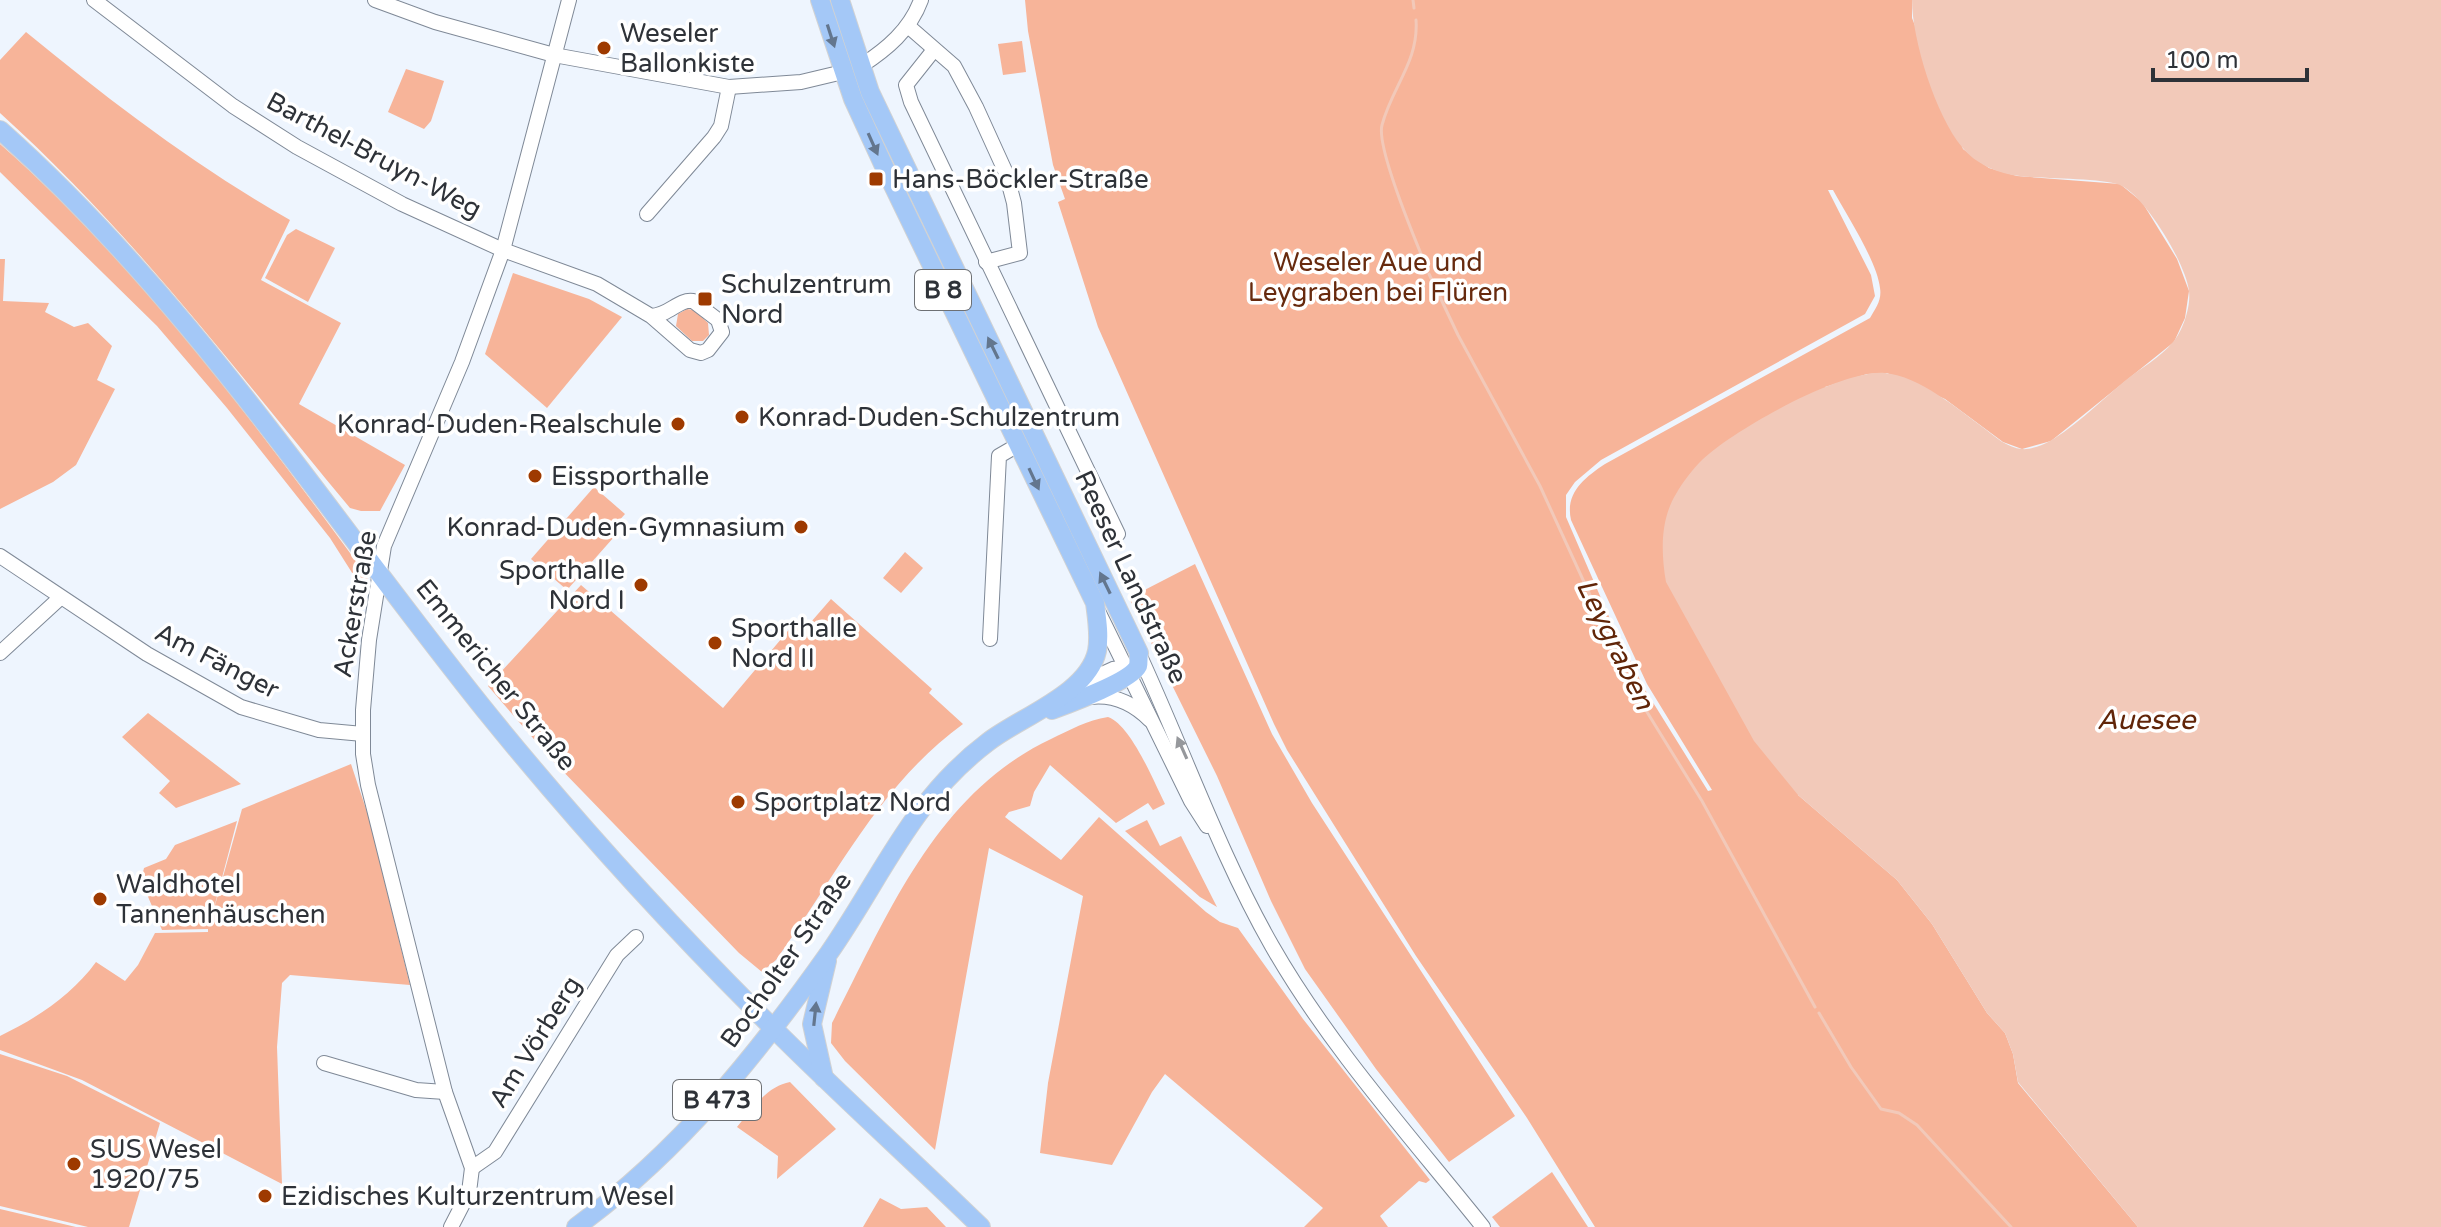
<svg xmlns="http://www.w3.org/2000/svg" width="2441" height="1227" viewBox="0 0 2441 1227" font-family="'Varela Round',sans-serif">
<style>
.green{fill:#f7b499;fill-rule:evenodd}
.water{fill:#f2c9b9}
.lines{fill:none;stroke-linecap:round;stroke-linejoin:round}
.stream{stroke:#f2c9b9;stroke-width:3}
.minor-casing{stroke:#7f8997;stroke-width:16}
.major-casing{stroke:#d1d2d3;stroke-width:20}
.minor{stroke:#fff;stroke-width:14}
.major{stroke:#a4c8f7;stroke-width:18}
.oneway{fill:#63768e}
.oneway2{fill:#96989c}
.poi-dot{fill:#9e3a00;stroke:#fff;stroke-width:3}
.labels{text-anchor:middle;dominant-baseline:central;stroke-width:7;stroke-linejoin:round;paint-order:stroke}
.shield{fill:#fff;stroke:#6d7074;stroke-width:2}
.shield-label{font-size:24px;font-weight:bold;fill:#2e3238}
.poi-label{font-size:26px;fill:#2e3238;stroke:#fff;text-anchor:start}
.street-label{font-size:26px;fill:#2e3238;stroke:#fff}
.park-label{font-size:26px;fill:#672a0e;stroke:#fff}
.water-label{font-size:28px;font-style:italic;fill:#612508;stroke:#fff}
</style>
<rect width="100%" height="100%" fill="#eef5fe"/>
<g class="green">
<path d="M1025 0H1912V18L1963 149 1989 168 2017 176 2120 184 2142 202 2177 259 2189 291 2185 318 2174 342 2051 441 2022 449 2003 442 1945 399 1887 373 1867 374 1825 387 1798 795 1897 880 1932 924 1987 1013 2005 1033 2013 1054 2018 1083 2138 1227H1595L1527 1118 1416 956 1287 750 1274 724 1098 327 1058 202 1065 199 1053 165 1028 31ZM1828 190H1833C1847 216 1877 261 1880 288 1882 300 1876 308 1870 318L1605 464C1584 478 1565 493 1571 520L1647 684 1712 790 1708 791 1644 688 1610 619 1566 517V495L1575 482 1601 460 1865 314 1875 296 1871 275Z"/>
<path d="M26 32C110 101 195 166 290 220L261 280 341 323 299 404 405 465 380 511H361L350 508C236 371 133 233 0 113V60Z"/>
<path d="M1022 41 1026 72 1003 75 998 44Z"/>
<path d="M406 69 444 81 431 121 424 129 388 112Z"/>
<path d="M0 144C142 269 255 424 367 576L368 582 363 585 356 579 330 538 227 408 157 326 0 172Z"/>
<path d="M296 229 335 248 308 302 265 278 287 235Z"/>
<path d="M0 259H5L3 301 49 303 45 312 74 327 88 323 112 346 97 380 115 389 76 465 53 482 0 509Z"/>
<path d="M513 273 589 299 622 317 547 408 485 354Z"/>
<path d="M687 309 694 310 708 323 709 335 703 341H692L676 326 678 314Z"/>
<path d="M594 487 625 514 609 532 614 537 567 590 531 559Z"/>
<path d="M905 552 923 568 901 593 883 578Z"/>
<path d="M1195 564 1272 734 1312 803 1515 1116 1449 1162 1376 1069 1305 969 1271 901 1217 776 1129 598Z"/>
<path d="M581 585 723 708 792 626 811 622 831 599 932 689 929 693 963 724C878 786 836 877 776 960L762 972 739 953 552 760 488 686Z"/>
<path d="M148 713 241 784 176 808 159 793 170 781 122 737Z"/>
<path d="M1108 717C1131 725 1154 782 1165 804L1153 810 1148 803 1116 823 1050 765 1034 792 1030 806 1009 812 1005 817 1061 860 1099 817 1206 912 1220 922 1238 928 1303 1019 1430 1180 1426 1183 1419 1181 1380 1216 1388 1227H1304L1323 1208 1165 1074 1152 1092 1112 1165 1040 1153 1048 1083 1083 896 989 848 935 1150 845 1061 831 1043 832 1023C887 916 936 793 1051 739 1070 730 1087 720 1108 717Z"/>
<path d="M351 764 369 818 410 985 290 975 282 983 277 1047 282 1184 82 1080 0 1050V1036C37 1018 72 995 96 962L125 981 138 965 155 933 208 932V929L162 930 141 880 144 868 166 859 175 845 237 821 210 923 242 809Z"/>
<path d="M1147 820 1160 846 1181 836 1217 907 1200 897 1125 831Z"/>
<path d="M0 1054 67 1076 160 1123 129 1227H88L0 1206Z"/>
<path d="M790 1082 836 1129 777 1179 778 1156 737 1127C751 1110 767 1086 790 1082Z"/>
<path d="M1552 1172 1588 1227H1500L1492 1217Z"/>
<path d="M880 1198 901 1209 927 1207 946 1227H863Z"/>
<path d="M0 1209 76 1227H0Z"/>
</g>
<path class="water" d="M1912 0H2441V1227H2138L2018 1082 2013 1054 2005 1033 1987 1013 1932 924 1897 880 1798 795 1754 741 1666 582C1661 553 1660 520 1676 494 1682 483 1693 469 1702 460 1733 430 1842 369 1885 373 1919 376 1958 409 1985 429 1995 437 2008 448 2022 449 2030 450 2043 445 2050 441 2075 427 2104 398 2126 380 2141 368 2161 357 2173 342 2183 331 2191 306 2189 291 2186 264 2146 198 2122 186 2109 178 2041 179 2020 176 1999 174 1975 164 1962 147 1936 116 1912 40 1912 0Z"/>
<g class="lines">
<g class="stream">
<path d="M1413 0 1414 8"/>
<path d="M1416 20C1419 61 1392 87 1382 125 1376 147 1416 242 1426 266"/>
<path d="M1429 274 1458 335 1540 486 1634 691 1702 801 1815 1007"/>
<path d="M1819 1013 1851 1067 1881 1109 1899 1113 1917 1125 2011 1227"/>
</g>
<g class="minor-casing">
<g id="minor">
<path d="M94 0 233 106 297 147 402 204 503 250 597 284 651 316 690 350 701 353 708 350 722 332 718 320 693 301C678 299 670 315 651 316"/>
<path d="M375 0 435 22 554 55 729 87 801 82 843 72"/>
<path d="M908 26 954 66 976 107 1006 173 1014 203 1020 253 986 262"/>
<path d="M933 51 906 85 911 102 1118 534"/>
<path d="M861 66C887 49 910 30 921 0"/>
<path d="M647 214 714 137 721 126 729 87"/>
<path d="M0 556 147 654 241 707 319 730 363 734"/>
<path d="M1099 613 1191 801 1207 826"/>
<path d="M990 639 999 456 1018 445"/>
<path d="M0 653 60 598"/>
<path d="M1139 654C1183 749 1220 855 1272 946 1329 1046 1411 1137 1483 1227"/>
<path d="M1080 684 1113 669 1135 666"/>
<path d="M1090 697C1114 694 1133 703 1150 720"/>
<path d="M324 1063 416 1090 445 1092"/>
<path d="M472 1168 495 1152 617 955 636 937"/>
<path d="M451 1227 469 1192 472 1168 445 1092 368 785 363 754V710L369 640 384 546 462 362 503 250 569 0"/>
</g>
</g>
<g class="major-casing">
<g id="major">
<path d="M840 0 870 92 1139 653C1138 658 1139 662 1138 666 1131 681 1068 704 1052 710"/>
<path d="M0 130C190 299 326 512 484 709 573 819 671 927 772 1027 840 1095 912 1160 981 1227"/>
<path d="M824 1078 812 1024 827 961"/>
<path d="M576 1227C679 1152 756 1056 829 953 882 877 911 800 988 742 1020 717 1088 694 1097 651 1100 636 1097 618 1095 603L888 175 853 99 820 0"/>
</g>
</g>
<use href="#minor" class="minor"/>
<use href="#major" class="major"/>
</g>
<defs><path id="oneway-solid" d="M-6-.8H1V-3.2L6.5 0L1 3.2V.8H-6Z" transform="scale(2)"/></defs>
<g class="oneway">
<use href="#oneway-solid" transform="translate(831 36) rotate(72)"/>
<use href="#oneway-solid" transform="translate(873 144) rotate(66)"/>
<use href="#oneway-solid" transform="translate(993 348) rotate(-116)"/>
<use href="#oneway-solid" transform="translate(1034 479) rotate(65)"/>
<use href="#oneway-solid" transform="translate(1105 583) rotate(-116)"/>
<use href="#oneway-solid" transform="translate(815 1014) rotate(-84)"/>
</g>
<use class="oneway2" href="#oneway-solid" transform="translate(1182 748) rotate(-114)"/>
<g class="poi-dot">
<circle cx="604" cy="48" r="8"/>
<rect x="868" y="171" width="16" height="16" rx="4"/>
<rect x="697" y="291" width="16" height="16" rx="4"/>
<circle cx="742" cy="417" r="8"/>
<circle cx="678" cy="424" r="8"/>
<circle cx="535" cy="476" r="8"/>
<circle cx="801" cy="527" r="8"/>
<circle cx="641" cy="585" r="8"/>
<circle cx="715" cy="643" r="8"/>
<circle cx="738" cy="802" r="8"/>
<circle cx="100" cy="899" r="8"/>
<circle cx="74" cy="1164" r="8"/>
<circle cx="265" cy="1196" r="8"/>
</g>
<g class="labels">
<g class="shield">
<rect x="915" y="270" width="56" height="40" rx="6"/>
<rect x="673" y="1080" width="88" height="40" rx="6"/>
</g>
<g class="shield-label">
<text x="943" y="290">B 8</text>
<text x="717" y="1100">B 473</text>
</g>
<g class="poi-label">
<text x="620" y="33">Weseler<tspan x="620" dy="30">Ballonkiste</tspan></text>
<text x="892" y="179">Hans-Böckler-Straße</text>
<text x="721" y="284">Schulzentrum<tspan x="721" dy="30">Nord</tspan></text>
<text x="758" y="417">Konrad-Duden-Schulzentrum</text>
<text x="662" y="424" text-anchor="end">Konrad-Duden-Realschule</text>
<text x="551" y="476">Eissporthalle</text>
<text x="785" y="527" text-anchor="end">Konrad-Duden-Gymnasium</text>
<text x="625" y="570" text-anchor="end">Sporthalle<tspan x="625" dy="30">Nord I</tspan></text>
<text x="731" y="628">Sporthalle<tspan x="731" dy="30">Nord II</tspan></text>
<text x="754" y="802">Sportplatz Nord</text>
<text x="116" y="884">Waldhotel<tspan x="116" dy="30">Tannenhäuschen</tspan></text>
<text x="90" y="1149">SUS Wesel<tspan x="90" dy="30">1920/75</tspan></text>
<text x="281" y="1196">Ezidisches Kulturzentrum Wesel</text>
</g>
<g class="street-label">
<text transform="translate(374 155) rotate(28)">Barthel-Bruyn-Weg</text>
<text transform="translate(1131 577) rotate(65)">Reeser Landstraße</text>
<text transform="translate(355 604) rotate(-80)">Ackerstraße</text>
<text transform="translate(217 661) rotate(27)">Am Fänger</text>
<text transform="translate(496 675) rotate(51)">Emmericher Straße</text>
<text transform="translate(786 960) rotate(-55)">Bocholter Straße</text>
<text transform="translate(535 1042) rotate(-58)">Am Vörberg</text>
</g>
<g class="park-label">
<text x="1378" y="262">Weseler Aue und<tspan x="1378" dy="30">Leygraben bei Flüren</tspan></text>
</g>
<g class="water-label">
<text transform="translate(1615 644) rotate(64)">Leygraben</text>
<text x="2146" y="720">Auesee</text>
</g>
</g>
<path d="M2153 68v12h154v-12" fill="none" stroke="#2e3238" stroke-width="4"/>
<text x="2165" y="68" font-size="24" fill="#2e3238" stroke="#ffffff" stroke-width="6" paint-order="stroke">100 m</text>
</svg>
